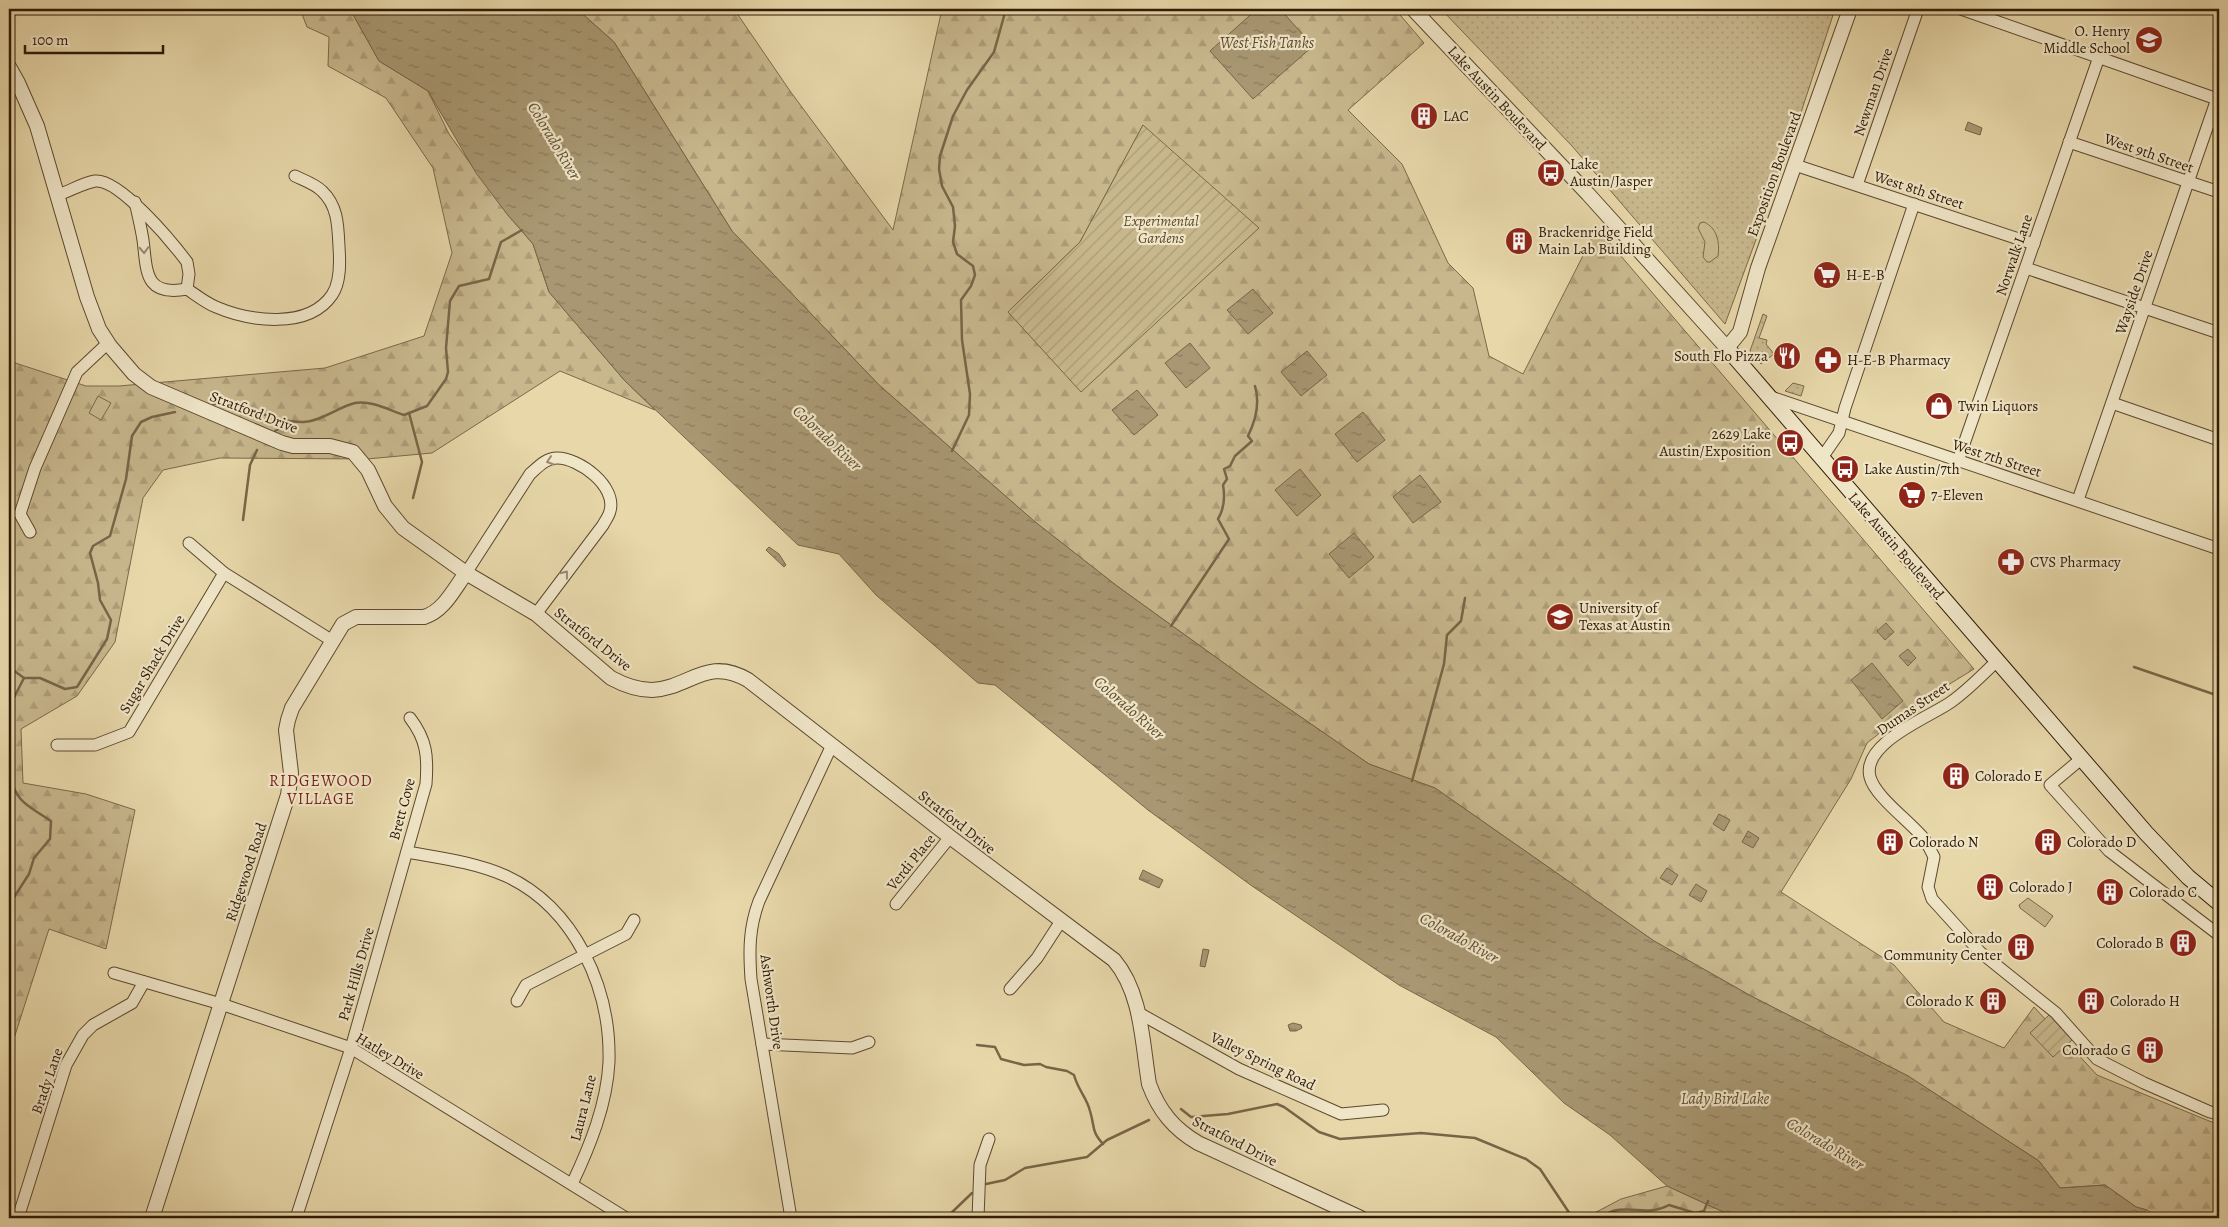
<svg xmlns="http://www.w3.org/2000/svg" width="2228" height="1227" viewBox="0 0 2228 1227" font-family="Alegreya,serif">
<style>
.grass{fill:url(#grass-dots);stroke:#7c684a}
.forest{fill:url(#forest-firs);stroke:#7c684a;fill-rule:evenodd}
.park{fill:url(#park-tufts);stroke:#7c684a}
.garden{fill:url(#garden-furrows);stroke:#7c684a}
.pitch{fill:#c8b78d;stroke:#7c684a}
.water{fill:url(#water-ripples);stroke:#786547}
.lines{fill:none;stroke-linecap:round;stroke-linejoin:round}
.stream{stroke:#786547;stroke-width:2.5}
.minor-casing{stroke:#5d492f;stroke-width:13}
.tertiary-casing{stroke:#5d492f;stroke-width:16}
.secondary-casing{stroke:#2f1a06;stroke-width:17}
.minor{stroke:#efe5c7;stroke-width:11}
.tertiary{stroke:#efe5c7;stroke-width:14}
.secondary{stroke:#efe5c7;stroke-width:15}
.oneway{stroke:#998a70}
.labels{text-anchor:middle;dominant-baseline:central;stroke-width:4.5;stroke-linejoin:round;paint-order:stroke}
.poi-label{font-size:15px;fill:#2f1a06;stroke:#efe5c7;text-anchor:start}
.street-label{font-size:15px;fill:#2f1a06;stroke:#efe5c7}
.park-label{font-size:15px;font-style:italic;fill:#5d492e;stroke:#efe5c7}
.water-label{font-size:16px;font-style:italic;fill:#5f4c31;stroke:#efe5c7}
.neighbourhood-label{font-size:16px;letter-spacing:1px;fill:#7a1f14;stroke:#efe5c7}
</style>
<defs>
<pattern id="grass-dots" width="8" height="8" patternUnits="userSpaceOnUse" patternTransform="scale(1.25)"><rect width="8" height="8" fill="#c8b78d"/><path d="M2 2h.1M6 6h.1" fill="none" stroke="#ac9d78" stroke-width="1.8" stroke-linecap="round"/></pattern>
<pattern id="forest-firs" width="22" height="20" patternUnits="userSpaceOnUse" patternTransform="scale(1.25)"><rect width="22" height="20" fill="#c8b78d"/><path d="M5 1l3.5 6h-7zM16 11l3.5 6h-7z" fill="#ac9d78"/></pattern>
<pattern id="park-tufts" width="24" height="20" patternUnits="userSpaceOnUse" patternTransform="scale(1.25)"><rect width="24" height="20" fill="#c8b78d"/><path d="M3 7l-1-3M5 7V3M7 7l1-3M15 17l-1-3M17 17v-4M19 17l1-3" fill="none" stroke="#ac9d78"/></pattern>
<pattern id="garden-furrows" width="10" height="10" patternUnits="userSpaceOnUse" patternTransform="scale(1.25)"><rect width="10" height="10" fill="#c8b78d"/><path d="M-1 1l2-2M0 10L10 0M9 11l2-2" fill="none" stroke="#ac9d78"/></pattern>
<pattern id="water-ripples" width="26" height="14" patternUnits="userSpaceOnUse" patternTransform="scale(1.25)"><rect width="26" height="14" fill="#a89772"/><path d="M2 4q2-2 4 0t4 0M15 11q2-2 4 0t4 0" fill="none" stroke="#897a5c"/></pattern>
</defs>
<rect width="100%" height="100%" fill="#e7d7a9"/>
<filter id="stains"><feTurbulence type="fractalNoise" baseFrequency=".004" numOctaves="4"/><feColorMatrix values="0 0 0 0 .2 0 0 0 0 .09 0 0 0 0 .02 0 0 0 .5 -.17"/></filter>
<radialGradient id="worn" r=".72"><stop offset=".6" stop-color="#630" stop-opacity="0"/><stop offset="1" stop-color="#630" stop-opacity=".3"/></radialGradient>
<g class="grass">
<path d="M1441 9H1835L1786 158 1725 324 1572 146Z"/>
<path d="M1763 314 1767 316 1759 338 1767 340 1766 344 1774 354 1761 364 1750 351Z"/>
<path d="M1793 383 1804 386 1801 396 1785 391Z"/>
</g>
<g class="forest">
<path d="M300 9H350L379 61 428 91 449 134 507 214 533 244 549 292 625 381 655 410 560 371 432 453 367 459 220 458 163 470 143 498 115 642 77 696 21 729 23 783 86 794 135 810 106 949 49 929 9 1054V361L86 386H119L325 368 424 336 452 253 433 168 386 98 328 66 329 37 307 27Z"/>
<path d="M577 9H734L790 91 893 230 942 9H1395L1424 43 1348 110 1402 164 1448 263 1473 288 1489 356 1523 374 1597 228 1974 669 1917 704 1867 743 1851 779 1781 892 1894 965 1944 1022 2004 1048 2034 1007 2097 1075 2219 1125V1217L2160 1218 2147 1210 2136 1207 2105 1185 2060 1188 2039 1161 1908 1076 1751 996 1654 941 1435 788 1369 764 1253 684 1117 586 1036 523 879 385 732 231 614 42ZM1143 125 1081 391 1008 312 1080 242Z"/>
<path d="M1667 1186 1728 1214 1746 1218H1585L1621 1199Z"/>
</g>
<g class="park">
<path d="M2028 898 2053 916 2045 927 2020 908 2019 905Z"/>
<path d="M1728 1214 1746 1218H1655L1669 1215Z"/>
</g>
<g class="garden">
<path d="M1143 125 1259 228 1081 392 1008 312 1080 242Z"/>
<path d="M2049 1015 2072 1040 2053 1057 2030 1033Z"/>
</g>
<g class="pitch">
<path d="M1704 222C1717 228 1720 242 1718 256L1710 262H1707L1703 257 1705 242 1698 228 1700 223Z"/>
<path d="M98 396 111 403 101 420 89 413Z"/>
</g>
<g class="water">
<path d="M350 9H577L614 42 732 231 879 385 1034 521 1117 586 1253 684 1369 764 1435 788 1654 941 1751 996 1908 1076 2039 1161 2060 1188 2105 1185 2136 1207 2147 1210 2141 1215 2134 1210 2129 1215 2133 1218H1746L1728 1214 1667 1186 1610 1135 1564 1103 1496 1037 1399 985 1252 886 1148 810 995 685 978 683 876 595 839 554 798 545 625 381 549 292 533 244 507 214 476 173 428 91 379 61Z"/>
<path d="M1257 9H1280L1313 46 1253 99 1210 51Z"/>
<path d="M1968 122 1982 128 1980 135 1965 130Z"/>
<path d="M1253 289 1273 313 1248 334 1227 310Z"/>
<path d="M1190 343 1210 368 1186 388 1165 363Z"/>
<path d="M1307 351 1327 375 1301 396 1281 372Z"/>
<path d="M1137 390 1158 415 1134 435 1112 410Z"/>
<path d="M1363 412 1385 440 1357 462 1335 434Z"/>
<path d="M1300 469 1321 495 1297 516 1275 490Z"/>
<path d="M1420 475 1441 502 1413 523 1393 497Z"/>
<path d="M1354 533 1374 557 1349 578 1329 554Z"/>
<path d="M769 547 779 554 786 565 784 567 766 550Z"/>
<path d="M1886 623 1894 632 1885 640 1877 631Z"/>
<path d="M1908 649 1916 658 1908 666 1899 656Z"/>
<path d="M1872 663 1903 701 1882 719 1851 680Z"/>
<path d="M1719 814 1730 820 1724 831 1713 824Z"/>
<path d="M1748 831 1759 838 1753 848 1742 842Z"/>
<path d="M1667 868 1678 875 1672 885 1660 878Z"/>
<path d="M1143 870 1163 880 1159 888 1139 879Z"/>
<path d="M1696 884 1707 891 1701 902 1689 895Z"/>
<path d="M1203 949 1209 950 1205 967 1200 966Z"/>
<path d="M1293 1023 1301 1025 1302 1028 1296 1031H1290L1288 1025Z"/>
</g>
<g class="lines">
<g class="stream">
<path d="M213 404C244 402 273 423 304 422 322 421 338 407 355 403 371 400 389 410 404 415L427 406 446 379 448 372 446 348 450 301 459 286 489 279 501 242 522 230"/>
<path d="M409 413 422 462 413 498"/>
<path d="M275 431 294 421"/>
<path d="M952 451 969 415 970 394 962 340 961 300 971 286 975 275 973 266 957 254 953 242 955 226 953 207 942 186 939 169 940 156 953 116 967 90 994 52 1006 9"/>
<path d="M243 520 250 465 257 450"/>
<path d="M1171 626 1229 539 1218 519C1224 509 1225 496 1223 485L1227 479 1224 469 1230 466 1235 456 1252 441 1248 436C1256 420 1260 403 1255 386"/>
<path d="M9 667 24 678"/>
<path d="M2134 667 2219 696"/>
<path d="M9 707 24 678H40L65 689 77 687 107 639 111 620 100 600 98 583 90 553 93 546 110 536 126 479 132 436 141 422 152 417 175 412"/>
<path d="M9 773C17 804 26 804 51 821L50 839 34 858 29 874 9 905"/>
<path d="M1412 781 1444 664 1447 635 1461 621 1465 598"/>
<path d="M977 1045 995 1047 1001 1059 1024 1065 1040 1064 1046 1067 1067 1071 1074 1075C1078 1090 1087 1098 1090 1111 1095 1127 1091 1131 1103 1144"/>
<path d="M1181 1109 1191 1117 1228 1114 1277 1104 1284 1107 1319 1132 1340 1139 1421 1133 1475 1138 1526 1159 1540 1169 1572 1217 1578 1218"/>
<path d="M986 1184 1005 1180 1025 1168 1087 1157 1107 1140 1149 1120"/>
<path d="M946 1218 972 1193"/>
<path d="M1598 1218C1603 1216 1608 1213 1613 1211 1633 1206 1649 1216 1669 1205L1695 1213 1704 1211 1708 1201"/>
</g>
<g class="minor-casing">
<g id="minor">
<path d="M1961 9 2217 99"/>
<path d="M9 12 12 9"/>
<path d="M2069 142 2219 192"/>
<path d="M1795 165 2034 244"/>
<path d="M1857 185 1918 9"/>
<path d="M58 195C70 191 83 183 95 181 119 178 172 242 187 262L189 274 187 289"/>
<path d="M135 202C138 215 141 227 143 240 147 271 144 297 187 289 196 295 206 303 216 307 249 321 308 330 332 295 341 282 340 261 339 247 338 226 338 206 322 191 315 184 303 180 295 176"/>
<path d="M2026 268 2219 333"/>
<path d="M1771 397 2219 549"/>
<path d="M2112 403 2219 440"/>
<path d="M1821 459 1839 433 1845 408 1914 204"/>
<path d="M1958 461 2099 57"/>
<path d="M2078 500 2219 93"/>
<path d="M30 532 20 514 35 468 77 372 108 343"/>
<path d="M189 543 224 573 331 640"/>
<path d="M466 573 530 474C538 467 546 458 557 458 579 458 617 486 610 511 609 516 605 521 603 525L536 614"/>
<path d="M1997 661C1982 675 1968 690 1951 702 1930 717 1861 743 1870 777 1875 797 1912 823 1925 840 1928 845 1931 851 1934 857L1928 887 1932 899 1980 952 2056 1013 2097 1059 2144 1083 2210 1112 2219 1114"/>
<path d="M57 745H95L129 732 224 573"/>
<path d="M2081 759 2050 785 2109 851 2219 935"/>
<path d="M407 852C440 858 474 862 506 876 575 908 611 988 609 1062 607 1104 590 1146 572 1184"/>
<path d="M896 904 950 837"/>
<path d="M114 973 221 1004 351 1048 626 1218"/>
<path d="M1010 989 1037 958 1061 921"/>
<path d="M517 1001 526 985 626 934 634 920"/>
<path d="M1137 1012 1239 1069 1341 1114 1383 1110"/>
<path d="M762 1044 852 1048 869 1042"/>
<path d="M18 1218 66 1065 83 1035 93 1025 132 1003 144 982"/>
<path d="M296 1218 351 1048 426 784C428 757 427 740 410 718"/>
<path d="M791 1218 751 979C749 950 749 928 759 901L832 745"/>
<path d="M978 1218 980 1165 989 1139"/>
</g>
</g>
<g class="tertiary-casing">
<g id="tertiary">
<path d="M1413 9 1588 194 1727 348 1740 332 1758 268 1850 9"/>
<path d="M9 67 18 83 37 126 87 297 99 329 110 346 134 374 151 387 282 443 293 446H330L353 452 368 470 385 506 403 528 466 573 536 614 611 678C624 685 637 690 652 690 690 688 707 656 748 680L950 837 1114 960C1142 993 1142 1042 1149 1084 1159 1111 1174 1129 1198 1143L1361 1218"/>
<path d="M152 1218 288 795 291 773 286 730 288 720 292 708 343 624 356 617H424C444 611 454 589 466 573"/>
</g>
</g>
<g class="secondary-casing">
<path id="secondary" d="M1727 348 2146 833 2188 877 2219 903"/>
</g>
<use href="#minor" class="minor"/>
<use href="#tertiary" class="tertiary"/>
<use href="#secondary" class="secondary"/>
</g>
<defs><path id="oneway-chevron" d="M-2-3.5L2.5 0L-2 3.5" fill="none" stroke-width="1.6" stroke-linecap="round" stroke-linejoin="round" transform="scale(1.25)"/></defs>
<g class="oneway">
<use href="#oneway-chevron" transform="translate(144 250) rotate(87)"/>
<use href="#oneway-chevron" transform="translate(550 461) rotate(162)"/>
<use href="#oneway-chevron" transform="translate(565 574) rotate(-52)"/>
</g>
<defs>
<g id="school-disc" transform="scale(1.4375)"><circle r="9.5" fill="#8f2418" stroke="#efe5c7"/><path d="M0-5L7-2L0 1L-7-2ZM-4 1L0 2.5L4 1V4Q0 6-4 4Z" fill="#fff"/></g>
<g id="building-disc" transform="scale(1.4375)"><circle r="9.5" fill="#8f2418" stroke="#efe5c7"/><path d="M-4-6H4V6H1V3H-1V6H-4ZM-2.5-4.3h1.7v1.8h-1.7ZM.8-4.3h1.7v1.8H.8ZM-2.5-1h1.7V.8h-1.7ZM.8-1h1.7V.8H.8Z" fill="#fff"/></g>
<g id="bus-disc" transform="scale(1.4375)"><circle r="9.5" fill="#8f2418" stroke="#efe5c7"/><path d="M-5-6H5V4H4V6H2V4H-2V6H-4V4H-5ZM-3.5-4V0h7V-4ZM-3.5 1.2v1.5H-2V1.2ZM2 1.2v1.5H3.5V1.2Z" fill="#fff"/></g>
<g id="supermarket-disc" transform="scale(1.4375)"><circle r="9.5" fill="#8f2418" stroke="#efe5c7"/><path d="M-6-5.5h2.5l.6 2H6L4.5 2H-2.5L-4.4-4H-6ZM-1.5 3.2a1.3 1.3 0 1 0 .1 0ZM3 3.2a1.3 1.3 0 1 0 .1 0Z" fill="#fff"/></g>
<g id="restaurant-disc" transform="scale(1.4375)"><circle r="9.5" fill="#8f2418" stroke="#efe5c7"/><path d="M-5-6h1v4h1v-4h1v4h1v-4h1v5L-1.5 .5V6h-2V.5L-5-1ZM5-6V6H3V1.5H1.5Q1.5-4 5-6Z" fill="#fff"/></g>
<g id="pharmacy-disc" transform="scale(1.4375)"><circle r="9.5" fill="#8f2418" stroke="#efe5c7"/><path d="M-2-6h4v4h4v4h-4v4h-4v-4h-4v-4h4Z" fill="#fff"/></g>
<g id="shop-disc" transform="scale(1.4375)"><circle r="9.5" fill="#8f2418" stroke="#efe5c7"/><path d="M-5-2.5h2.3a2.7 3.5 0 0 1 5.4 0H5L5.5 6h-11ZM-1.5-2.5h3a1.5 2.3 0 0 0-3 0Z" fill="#fff"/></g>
<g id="university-disc" transform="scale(1.4375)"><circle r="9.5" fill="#8f2418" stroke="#efe5c7"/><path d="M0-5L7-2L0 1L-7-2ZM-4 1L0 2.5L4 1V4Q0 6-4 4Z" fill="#fff"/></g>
</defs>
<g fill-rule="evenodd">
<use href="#school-disc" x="2149" y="40"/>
<use href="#building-disc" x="1424" y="116"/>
<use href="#bus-disc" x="1551" y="173"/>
<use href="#building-disc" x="1519" y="241"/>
<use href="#supermarket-disc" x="1827" y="275"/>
<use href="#restaurant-disc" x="1787" y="356"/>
<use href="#pharmacy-disc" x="1828" y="360"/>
<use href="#shop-disc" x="1939" y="406"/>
<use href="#bus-disc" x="1790" y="443"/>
<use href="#bus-disc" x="1845" y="469"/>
<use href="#supermarket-disc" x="1912" y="495"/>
<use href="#pharmacy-disc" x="2011" y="562"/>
<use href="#university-disc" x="1560" y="617"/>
<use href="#building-disc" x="1956" y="776"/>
<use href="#building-disc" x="1890" y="842"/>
<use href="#building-disc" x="2048" y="842"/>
<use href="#building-disc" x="1990" y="887"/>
<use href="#building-disc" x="2110" y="892"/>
<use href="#building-disc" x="2183" y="943"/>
<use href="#building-disc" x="2021" y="947"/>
<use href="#building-disc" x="1993" y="1001"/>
<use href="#building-disc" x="2091" y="1001"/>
<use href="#building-disc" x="2150" y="1050"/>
</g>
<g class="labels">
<g class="poi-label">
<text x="2130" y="31" text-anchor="end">O. Henry<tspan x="2130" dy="17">Middle School</tspan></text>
<text x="1443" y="116">LAC</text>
<text x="1570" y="164">Lake<tspan x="1570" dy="17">Austin/Jasper</tspan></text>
<text x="1538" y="232">Brackenridge Field<tspan x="1538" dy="17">Main Lab Building</tspan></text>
<text x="1846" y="275">H-E-B</text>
<text x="1768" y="356" text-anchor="end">South Flo Pizza</text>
<text x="1847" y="360">H-E-B Pharmacy</text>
<text x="1958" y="406">Twin Liquors</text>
<text x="1771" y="434" text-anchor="end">2629 Lake<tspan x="1771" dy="17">Austin/Exposition</tspan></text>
<text x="1864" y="469">Lake Austin/7th</text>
<text x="1931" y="495">7-Eleven</text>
<text x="2030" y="562">CVS Pharmacy</text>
<text x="1579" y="608">University of<tspan x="1579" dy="17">Texas at Austin</tspan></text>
<text x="1975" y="776">Colorado E</text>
<text x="1909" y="842">Colorado N</text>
<text x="2067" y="842">Colorado D</text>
<text x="2009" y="887">Colorado J</text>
<text x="2129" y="892">Colorado C</text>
<text x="2002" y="938" text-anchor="end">Colorado<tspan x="2002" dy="17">Community Center</tspan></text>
<text x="2164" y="943" text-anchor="end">Colorado B</text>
<text x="1974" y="1001" text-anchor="end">Colorado K</text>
<text x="2110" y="1001">Colorado H</text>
<text x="2131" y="1050" text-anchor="end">Colorado G</text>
</g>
<g class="street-label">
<text transform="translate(1873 92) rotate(-71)">Newman Drive</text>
<text transform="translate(1497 98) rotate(47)">Lake Austin Boulevard</text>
<text transform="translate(2149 153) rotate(19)">West 9th Street</text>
<text transform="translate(1774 174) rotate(-70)">Exposition Boulevard</text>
<text transform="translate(1919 190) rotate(18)">West 8th Street</text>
<text transform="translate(2014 255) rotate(-71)">Norwalk Lane</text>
<text transform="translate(2134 292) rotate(-71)">Wayside Drive</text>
<text transform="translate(254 412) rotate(21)">Stratford Drive</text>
<text transform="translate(1997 458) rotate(18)">West 7th Street</text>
<text transform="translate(1896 546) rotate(49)">Lake Austin Boulevard</text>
<text transform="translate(593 639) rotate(38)">Stratford Drive</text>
<text transform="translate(152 664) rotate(-59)">Sugar Shack Drive</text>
<text transform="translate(1913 708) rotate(-34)">Dumas Street</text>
<text transform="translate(402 809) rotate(-75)">Brett Cove</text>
<text transform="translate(957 822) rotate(38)">Stratford Drive</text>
<text transform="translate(911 862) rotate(-51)">Verdi Place</text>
<text transform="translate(246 872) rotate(-72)">Ridgewood Road</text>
<text transform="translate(356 974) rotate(-74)">Park Hills Drive</text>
<text transform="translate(772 1002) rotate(82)">Ashworth Drive</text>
<text transform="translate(390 1056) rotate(31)">Hatley Drive</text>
<text transform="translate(1263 1061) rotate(26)">Valley Spring Road</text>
<text transform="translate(47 1081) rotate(-71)">Brady Lane</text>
<text transform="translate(583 1108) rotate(-76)">Laura Lane</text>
<text transform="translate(1235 1141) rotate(27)">Stratford Drive</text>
</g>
<g class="park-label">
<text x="1161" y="221">Experimental<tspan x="1161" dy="17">Gardens</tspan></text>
</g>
<g class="water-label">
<text x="1267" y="43">West Fish Tanks</text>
<text transform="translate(554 141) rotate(59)">Colorado River</text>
<text transform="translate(827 438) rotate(43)">Colorado River</text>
<text transform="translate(1129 708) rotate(41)">Colorado River</text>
<text transform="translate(1459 938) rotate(29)">Colorado River</text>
<text x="1725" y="1099">Lady Bird Lake</text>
<text transform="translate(1825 1144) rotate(31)">Colorado River</text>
</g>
<g class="neighbourhood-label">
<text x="321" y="781">RIDGEWOOD<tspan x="321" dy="18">VILLAGE</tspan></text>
</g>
</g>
<rect width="2228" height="1227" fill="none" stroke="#e7d7a9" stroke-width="30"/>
<rect x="10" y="10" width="2208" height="1207" fill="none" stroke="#2f1a06" stroke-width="2.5"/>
<rect x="15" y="15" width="2198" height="1197" fill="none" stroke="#2f1a06"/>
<path d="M25 45v8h138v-8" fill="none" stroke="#2f1a06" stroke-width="2.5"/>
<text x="32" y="45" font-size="15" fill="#2f1a06" stroke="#efe5c7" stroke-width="4" paint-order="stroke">100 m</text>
<rect width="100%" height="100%" filter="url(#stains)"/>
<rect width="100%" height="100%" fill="url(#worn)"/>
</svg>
